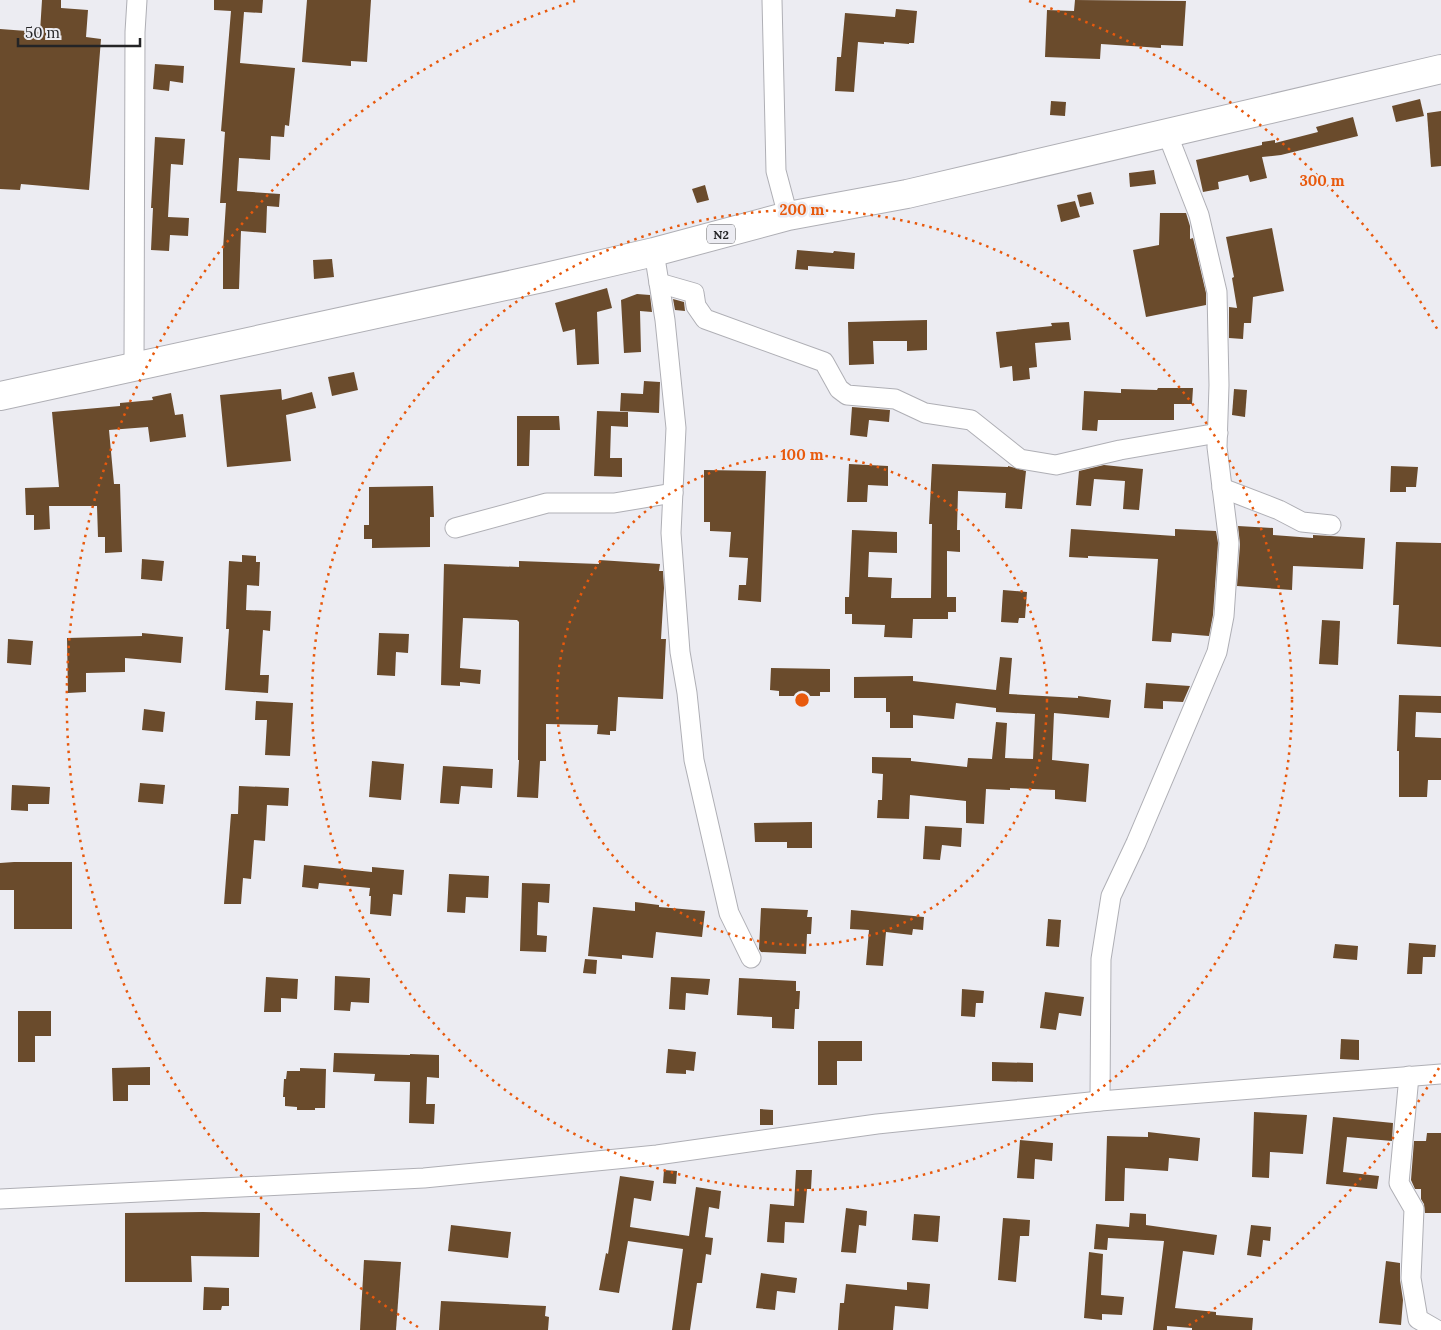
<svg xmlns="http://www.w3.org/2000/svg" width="1441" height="1330" viewBox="0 0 1441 1330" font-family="Lora,serif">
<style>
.building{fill:#6a4b2c}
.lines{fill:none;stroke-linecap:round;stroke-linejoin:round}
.street-casing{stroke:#afafb5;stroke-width:21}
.highway-casing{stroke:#afafb5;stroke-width:30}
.street{stroke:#fff;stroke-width:19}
.highway{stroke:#fff;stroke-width:28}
.ring{fill:none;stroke:#e8590c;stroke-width:2.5;stroke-dasharray:2.5 5}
.labels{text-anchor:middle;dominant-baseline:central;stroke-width:5;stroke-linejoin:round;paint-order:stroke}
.shield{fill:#ececf2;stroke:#606063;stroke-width:1}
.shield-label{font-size:12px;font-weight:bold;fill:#242426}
.centre{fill:#e8590c;stroke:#ececf2;stroke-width:2.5}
.ring-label{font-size:15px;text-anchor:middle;font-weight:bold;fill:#e8590c;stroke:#ececf2;stroke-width:5;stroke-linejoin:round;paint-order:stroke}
</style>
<rect width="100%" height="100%" fill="#ececf2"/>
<g class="building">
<path d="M42 0H61V8L88 10 86 37 101 39 89 190 21 184 20 190 0 189V29L40 32Z"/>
<path d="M214 0H263L262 13 244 12 240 63 295 68 289 126 285 125 284 137 271 136 270 160 239 158 237 191 280 194 279 207 267 206 266 233 241 231 239 289H223V249L226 203H220L225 132 221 131 231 11 214 10Z"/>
<path d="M307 0H371L367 62 351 61V66L302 62Z"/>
<path d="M1075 0 1186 1 1183 46 1161 45V48L1101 44 1100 59 1045 57 1047 10 1074 11Z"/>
<path d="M896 9 917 11 914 43H909V44L884 42V44L858 42 854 92 835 91 837 57H841L845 13 895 17Z"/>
<path d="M155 64 184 66 183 83 170 81 169 91 153 89Z"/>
<path d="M1420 99 1424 116 1396 122 1392 106Z"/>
<path d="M1051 101 1066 102 1065 116 1050 115Z"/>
<path d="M1441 111V166L1431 167 1427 113Z"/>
<path d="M1353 117 1358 136 1281 155 1262 157 1267 178 1250 182 1248 175 1218 182 1219 189 1203 192 1196 160 1262 145V142L1275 140V143L1318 132 1316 127Z"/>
<path d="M155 137 185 139 183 165 171 164 168 217 189 218 188 236 170 235 169 251 151 250 153 208H151Z"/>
<path d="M1154 170 1156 184 1130 187 1129 173Z"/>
<path d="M705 185 709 200 697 203 692 189Z"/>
<path d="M1091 192 1094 204 1080 207 1077 195Z"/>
<path d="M1075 201 1080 217 1061 222 1057 205Z"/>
<path d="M1160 213H1186L1190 226V239L1193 238 1206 293V305L1146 317 1133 250 1159 245Z"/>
<path d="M1272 228 1284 291 1253 297 1251 323H1244L1243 339 1229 338V307L1237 308 1232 278 1234 277 1226 237Z"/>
<path d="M797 250 833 253 834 251 855 253 854 269 808 266V270L795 269Z"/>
<path d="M332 259 334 277 314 279 313 260Z"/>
<path d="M607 288 612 308 597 312 599 364 577 365 575 329 563 332 555 303Z"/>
<path d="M637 294 650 295 652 312 640 311 641 352 624 353 621 300Z"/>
<path d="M673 299 684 302 685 311 675 310Z"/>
<path d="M927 320V350L907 351V341H873L874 364 849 365 848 322Z"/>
<path d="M1069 322 1071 340 1035 343 1037 367 1029 368 1030 379 1013 381 1012 366 1000 368 996 332 1052 326 1051 323Z"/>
<path d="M354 372 358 390 332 396 328 377Z"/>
<path d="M644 381 660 382 659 413 620 411 621 393 643 394Z"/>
<path d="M1158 388H1193L1192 404H1174V420H1098L1097 431 1082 430 1084 391 1121 393V389L1157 390Z"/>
<path d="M281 389 282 400 312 392 316 408 286 415 291 461 227 467 220 395Z"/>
<path d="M1234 389 1247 390 1245 417 1232 415Z"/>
<path d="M171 393 175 415 183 414 186 437 150 442 148 427 109 430 114 484H120L122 552 105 553V537H98L97 506H49L50 529 34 530V515H26L25 488 59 487 52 412 120 406V403L153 400 152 397Z"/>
<path d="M852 407 890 410 889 422 869 420 867 437 850 435Z"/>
<path d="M597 411 628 412V427L611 426 610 458H622V477L594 476Z"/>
<path d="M517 416H559L560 430H530L529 466H517Z"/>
<path d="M849 464 888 466V486L868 485 867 502H847Z"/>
<path d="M932 464 1008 467V466L1026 471 1022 509 1005 508 1006 493 958 491 957 530H960V552L947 551V597H956V612H948V619H913L912 638 884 637 885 625 852 624V614H845V597H849L852 530 897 532V553L869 552 868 577 892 578 891 598H931L932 524H929Z"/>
<path d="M1104 465 1143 469 1139 510 1123 509 1125 481 1094 479 1091 506 1076 505 1079 471Z"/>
<path d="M1391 466 1418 467 1416 487H1406V492H1390Z"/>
<path d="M704 470 766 471 761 602 738 600 739 585H746L748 558 729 557 731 532 710 531V522H704Z"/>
<path d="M433 486 434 517H430V547L372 548V539H364V525H369V487Z"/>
<path d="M1238 526 1273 528V535L1313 538V535L1365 538 1363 569 1293 566 1292 590 1237 586 1240 544Z"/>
<path d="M1071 529 1175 536V529L1216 531 1218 543 1213 615 1209 636 1172 633 1171 642 1152 641 1158 559 1088 556V558L1069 557Z"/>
<path d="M1396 542 1441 543V647L1397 644 1399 605H1393Z"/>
<path d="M242 555 256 556V562H260L259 586 247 585 246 610 271 611 270 631 263 630 260 675H269L268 693 225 690 229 629H226L229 561 242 562Z"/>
<path d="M142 559 164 561 162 581 141 579Z"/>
<path d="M599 560 660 564 659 571H663L664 588 661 639H666L663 699 618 697 616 731H610V735L597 734 598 725 546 724V761H540L538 798 517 797 519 760H518L519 622 517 620 463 618 460 668 481 670 480 684 460 682V686L441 685 444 564 519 567V561L599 564Z"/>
<path d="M1003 590 1027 592 1025 618H1019L1018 623 1001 622Z"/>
<path d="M1322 620 1340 621 1338 665 1319 664Z"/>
<path d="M142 633 183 637 181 663 125 658V672L86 673V692L68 693 67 638 142 636Z"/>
<path d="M379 633 409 634 408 653 396 652 395 676 377 675Z"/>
<path d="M8 639 33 641 31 665 7 663Z"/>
<path d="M1000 657 1012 658 1009 694 1078 698V696L1111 700 1109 718 1054 713 1052 760 1089 764 1086 802 1055 799V790L1010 788V790L986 789 984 824 966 823V801L910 795 909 819 877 818 878 800H882L883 774 872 773V757L911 758V761L967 767 968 758 992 759 996 722 1007 723 1005 758 1033 759 1035 714 996 712V708L956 703 954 719 913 715V728H890V712H886V698H854V677L913 676V681L996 690Z"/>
<path d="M771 668 830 669V692H820V696H779V691L770 690Z"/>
<path d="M1146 683 1190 686 1183 702 1163 701V709L1144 708Z"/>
<path d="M1399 695 1441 696V713L1416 712 1415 737 1441 738V780H1428L1427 797H1399V751H1397Z"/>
<path d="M256 701 293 703 290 756 265 755 267 720H255Z"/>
<path d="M144 709 165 712 163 732 142 730Z"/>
<path d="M372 761 404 764 401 800 369 797Z"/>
<path d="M443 766 493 769 492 788 461 786 459 804 440 803Z"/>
<path d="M140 783 165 785 163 804 138 802Z"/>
<path d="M12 785 50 787 49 804H28V811L11 810Z"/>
<path d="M239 786 289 788 288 806 267 805 265 841 254 840 251 879 243 878 241 904H224L231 814H238Z"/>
<path d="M812 822V848H787V842H755L754 823Z"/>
<path d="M925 826 962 828 961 847 942 845 940 860 923 859Z"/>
<path d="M14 862H72V929H14V890H0V863Z"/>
<path d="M304 865 372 872V867L404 870 402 895 393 894 391 916 370 914 371 896H369L370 888 319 883 318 889 302 887Z"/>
<path d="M449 874 489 876 488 898 466 897 465 913 447 912Z"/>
<path d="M522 883 550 884 549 903 538 902 537 935 547 936 546 952 520 951Z"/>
<path d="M635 902 659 905V907L705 911 702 937 656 932 653 958 622 955V959L588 956 593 907 635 911Z"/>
<path d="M761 908 808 910 807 917H812L811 934H807L806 954 761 952 759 949Z"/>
<path d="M851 910 924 917 923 930 913 929 912 935 886 932 883 966 866 965 869 930 850 929Z"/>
<path d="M1048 919 1061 920 1059 947 1046 946Z"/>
<path d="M1409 943 1436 945 1435 957H1423L1422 974H1407Z"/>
<path d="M1335 944 1358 946 1357 960 1333 958Z"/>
<path d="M585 959 597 960 596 974 583 973Z"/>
<path d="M335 976 370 978 369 1003 351 1002 350 1011 334 1010Z"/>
<path d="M266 977 298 979 297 999 281 998V1012H264Z"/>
<path d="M671 977 710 979 708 995 686 993 685 1010 669 1009Z"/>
<path d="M739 978 796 981V991H800L799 1009H795L794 1029 772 1028V1017L737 1015Z"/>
<path d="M962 989 984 991 983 1003H976L975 1017 961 1016Z"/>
<path d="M1045 992 1084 997 1081 1016 1059 1013 1056 1030 1040 1028Z"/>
<path d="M18 1011H51V1036H35V1062H18Z"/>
<path d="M1341 1039 1359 1040V1060L1340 1059Z"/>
<path d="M818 1041H862V1061H837V1085H818Z"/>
<path d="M668 1049 696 1052 694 1071 686 1070V1074L666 1073Z"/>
<path d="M334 1053 410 1055V1054L439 1055V1078L427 1077 426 1104H435L434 1124 409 1123 410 1082 374 1081 375 1074 333 1072Z"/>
<path d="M992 1062 1033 1063V1082L992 1081Z"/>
<path d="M150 1067V1085H128V1101H113L112 1068Z"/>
<path d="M300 1068 326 1069 325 1108H315V1110H297V1107L285 1106V1097H283L284 1079H286L287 1071H300Z"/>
<path d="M760 1109 773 1110V1125H760Z"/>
<path d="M1254 1112 1307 1115 1303 1154 1270 1152 1269 1178 1252 1177Z"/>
<path d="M1333 1117 1393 1123 1392 1141 1347 1137 1343 1172 1379 1176 1377 1189 1326 1184Z"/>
<path d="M1148 1132 1200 1138 1198 1161 1169 1158 1168 1171 1125 1168 1124 1201H1105L1107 1136 1148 1137Z"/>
<path d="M1427 1133H1441V1213H1425L1424 1204 1421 1199V1189H1415L1411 1180 1414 1141H1426Z"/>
<path d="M1020 1140 1053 1143 1052 1161 1035 1159 1034 1179 1017 1178Z"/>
<path d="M664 1170 677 1171 676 1184 663 1183Z"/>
<path d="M796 1170H812L811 1189H807L804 1223 785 1222 784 1243 767 1242 770 1204 794 1206Z"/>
<path d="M620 1176 654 1181 651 1201 634 1198 630 1227 689 1236 696 1187 721 1191 719 1209 709 1207 705 1237 713 1238 711 1255 706 1254 702 1283H697L690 1330H672L683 1249 628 1241 619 1293 599 1290 606 1253 608 1254Z"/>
<path d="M846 1208 867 1211 866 1226 859 1225 856 1253 841 1252Z"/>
<path d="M203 1212 260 1213 259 1257 191 1256 192 1282H125V1213Z"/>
<path d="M1130 1213 1146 1214V1225L1217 1235 1214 1255 1183 1251 1175 1308 1216 1312V1315L1253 1318 1252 1330H1192V1328L1167 1326V1330H1153L1164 1241 1108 1238 1107 1250 1094 1249 1096 1224 1129 1227Z"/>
<path d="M914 1214 940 1216 938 1242 912 1240Z"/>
<path d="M1003 1218 1030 1220 1029 1236H1020L1016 1282 998 1280Z"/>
<path d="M451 1225 511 1232 508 1258 448 1251Z"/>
<path d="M1251 1225 1271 1227 1270 1241 1263 1240 1261 1257 1247 1255Z"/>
<path d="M1089 1252 1103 1254 1101 1295 1124 1297 1122 1315 1102 1314V1320L1084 1318Z"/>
<path d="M364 1260 401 1262 396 1330H360Z"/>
<path d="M1386 1261 1400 1263V1280L1403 1300 1401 1325 1379 1323Z"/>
<path d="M761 1273 797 1278 795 1293 777 1291 775 1310 756 1308Z"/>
<path d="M907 1282 930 1284 928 1309 895 1306 893 1330H838L840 1303H844L846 1284 907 1290Z"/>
<path d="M204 1287 229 1288V1306H222L221 1310H203Z"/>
<path d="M441 1301 546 1306 545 1316 549 1317 548 1330H439Z"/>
</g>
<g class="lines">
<g class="street-casing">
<g id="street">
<path d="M772 0 776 171 788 216"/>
<path d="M654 252 665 320 676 428 671 533 680 652 687 693 694 760 729 913 751 958"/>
<path d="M659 283 694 293 696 306 705 319 824 362 839 389 847 395 895 399 925 413 971 420 1020 459 1056 465 1120 450 1218 433"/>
<path d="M134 367 135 32 137 0"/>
<path d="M1222 488 1279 510 1302 522 1331 525"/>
<path d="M455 528 547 503H614L673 493"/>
<path d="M1409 1076 1399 1183 1414 1209 1411 1278 1418 1319 1437 1330"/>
<path d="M1100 1101 1101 959 1111 896 1136 843 1217 652 1224 616 1229 543 1217 447 1219 385 1217 292 1199 215 1167 133"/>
<path d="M0 1199 424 1178 657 1155 877 1124 1100 1101 1441 1074"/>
</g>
</g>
<g class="highway-casing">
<path id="highway" d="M0 396 542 278 654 252 788 216 907 194 1441 69"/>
</g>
<use href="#street" class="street"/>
<use href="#highway" class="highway"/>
</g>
<g class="ring">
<circle cx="802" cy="700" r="245"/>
<circle cx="802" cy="700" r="490"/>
<path d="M1439 1068A735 735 0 0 1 1186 1327M418 1327A735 735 0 0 1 575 1M1029 1A735 735 0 0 1 1439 332"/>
</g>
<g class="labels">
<rect class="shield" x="707" y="224.5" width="28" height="19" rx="4"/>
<g class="shield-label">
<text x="721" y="234">N2</text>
</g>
</g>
<circle cx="802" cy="700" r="8" class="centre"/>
<g class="ring-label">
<text x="1322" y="186">300 m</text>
<text x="802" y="215">200 m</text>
<text x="802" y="460">100 m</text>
</g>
<path d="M18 38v8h122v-8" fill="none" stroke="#242426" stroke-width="2.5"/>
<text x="25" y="38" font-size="15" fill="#242426" stroke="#ececf2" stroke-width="4" paint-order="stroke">50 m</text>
</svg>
